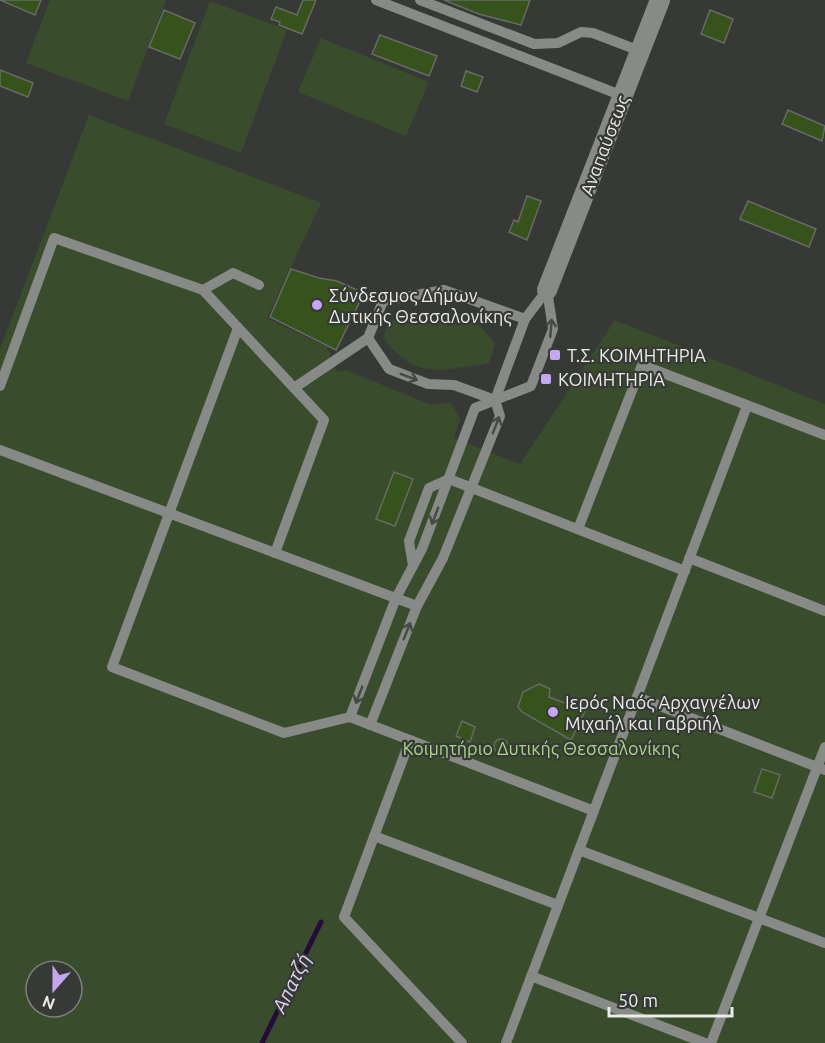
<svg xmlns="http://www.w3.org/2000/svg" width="825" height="1043" viewBox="0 0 825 1043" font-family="Ubuntu,sans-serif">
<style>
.green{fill:#394c2c;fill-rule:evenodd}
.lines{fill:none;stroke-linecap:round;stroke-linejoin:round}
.stream{stroke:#240b3d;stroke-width:5}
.building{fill:#35531b;stroke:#676a66;stroke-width:1.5}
.service{stroke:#878a86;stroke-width:10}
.minor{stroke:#878a86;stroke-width:20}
.oneway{stroke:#464945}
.poi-dot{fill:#c5a6f0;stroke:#363935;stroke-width:2}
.labels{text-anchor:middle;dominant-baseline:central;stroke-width:4.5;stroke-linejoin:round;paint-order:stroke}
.street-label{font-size:18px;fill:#ebecea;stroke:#363935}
.poi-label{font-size:18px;fill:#ebecea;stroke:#363935;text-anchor:start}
.park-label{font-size:18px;fill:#a7d784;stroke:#363935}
.water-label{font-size:20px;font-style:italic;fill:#e1d3f5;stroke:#363935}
</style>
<rect width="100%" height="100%" fill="#363935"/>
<g class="green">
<path d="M50 0H166L128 101 26 63Z"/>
<path d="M210 1 287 30 241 153 164 124Z"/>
<path d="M321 38 429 82 406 136 298 92Z"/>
<path d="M89 115 321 203 267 318 327 347 337 372 346 370 429 404 451 403 460 419 454 438 520 464 615 320 825 404V1043H0V349ZM36 971H72V1007H36Z"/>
<path d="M448 310 476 321 495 343 489 363C440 370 417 381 383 338L389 321Z"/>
</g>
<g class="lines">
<path class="stream" d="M262 1043 321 922"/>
</g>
<g class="building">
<path d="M0 0H41L35 15Z"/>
<path d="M303 0H316L302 34 279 25 280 22 271 19 276 7 297 15Z"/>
<path d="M444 0H530L521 25 479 14Z"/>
<path d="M164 10 195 23 180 59 149 47Z"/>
<path d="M710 10 733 19 724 43 701 34Z"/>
<path d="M380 35 437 56 429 76 372 54Z"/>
<path d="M0 70 33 83 28 97 0 86Z"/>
<path d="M466 71 483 77 477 92 461 86Z"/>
<path d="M788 110 825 126 822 141 782 124Z"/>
<path d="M527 196 541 201 527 240 509 232 514 220 518 222Z"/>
<path d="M748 201 816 229 809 247 740 219Z"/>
<path d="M291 269 319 278 337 281 364 293 336 350 270 317Z"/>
<path d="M394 472 413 479 395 526 376 519Z"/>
<path d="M539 684 550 689 549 697 585 711 571 740 522 712 518 707 523 692Z"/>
<path d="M462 721 475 727 470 742 456 736Z"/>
<circle cx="501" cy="746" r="7"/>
<path d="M762 769 780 775 772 798 754 792Z"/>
</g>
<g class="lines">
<g class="service">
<path d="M376 0 623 96"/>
<path d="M420 0 534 44 558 43 581 32 593 33 640 51"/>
<path d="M203 290 233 273 259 285"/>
<path d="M238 328 112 667 284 733 350 717 594 811"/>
<path d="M0 386 54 238 203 290 324 420 275 553"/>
<path d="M294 388 368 338"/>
<path d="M495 400 454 385 428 384 389 369 368 338 383 301 444 290 525 319"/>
<path d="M0 450 417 606"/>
<path d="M578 529 642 365 825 435"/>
<path d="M689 558 825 611"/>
<path d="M413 566 409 541 429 488 449 479 685 571"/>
<path d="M637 697 825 770"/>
<path d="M350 717 396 598 422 549 475 408 531 386 553 329 547 290"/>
<path d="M370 725 417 606 443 558 500 416 495 400 525 319 547 290"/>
<path d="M410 740 344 917 462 1043"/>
<path d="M374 836 558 905"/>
<path d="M579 850 825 943"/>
<path d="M531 976 705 1043"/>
<path d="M506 1043 747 406"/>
<path d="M711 1043 825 747"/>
</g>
<path class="minor" d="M547 290 660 0"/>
</g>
<defs><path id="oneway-shaft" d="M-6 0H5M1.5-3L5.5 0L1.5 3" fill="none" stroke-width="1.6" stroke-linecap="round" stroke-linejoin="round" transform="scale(1.5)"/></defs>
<g class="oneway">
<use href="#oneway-shaft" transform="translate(551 328) rotate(-85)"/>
<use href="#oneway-shaft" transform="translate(409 377) rotate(21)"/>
<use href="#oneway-shaft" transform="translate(496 425) rotate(-69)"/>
<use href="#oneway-shaft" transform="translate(435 516) rotate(111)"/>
<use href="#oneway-shaft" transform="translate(407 631) rotate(-68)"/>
<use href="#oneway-shaft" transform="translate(359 695) rotate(111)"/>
</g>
<g class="poi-dot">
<circle cx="317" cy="305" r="6"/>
<rect x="549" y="349" width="12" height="12" rx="3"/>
<rect x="540" y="373" width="12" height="12" rx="3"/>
<circle cx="553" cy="712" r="6"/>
</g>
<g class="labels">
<g class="street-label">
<text transform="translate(604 145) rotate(-69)">Αναπαύσεως</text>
</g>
<g class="poi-label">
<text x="329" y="295">Σύνδεσμος Δήμων<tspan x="329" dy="21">Δυτικής Θεσσαλονίκης</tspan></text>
<text x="567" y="355">Τ.Σ. ΚΟΙΜΗΤΗΡΙΑ</text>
<text x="558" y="379">ΚΟΙΜΗΤΗΡΙΑ</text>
<text x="565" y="702">Ιερός Ναός Αρχαγγέλων<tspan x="565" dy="21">Μιχαήλ και Γαβριήλ</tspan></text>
</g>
<g class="park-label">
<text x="541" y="748">Κοιμητήριο Δυτικής Θεσσαλονίκης</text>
</g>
<g class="water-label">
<text transform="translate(291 983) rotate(-64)">Απατζή</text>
</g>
</g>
<g transform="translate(54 989) rotate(201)"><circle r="28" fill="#363935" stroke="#7e817d" stroke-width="1.5"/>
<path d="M0-4.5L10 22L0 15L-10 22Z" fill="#c5a6f0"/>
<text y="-9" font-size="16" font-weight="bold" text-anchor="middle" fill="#ebecea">N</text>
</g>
<path d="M609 1007v9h123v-9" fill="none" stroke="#ebecea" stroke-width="3"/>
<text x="618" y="1007" font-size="18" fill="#ebecea" stroke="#363935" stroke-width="4.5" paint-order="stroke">50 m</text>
</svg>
